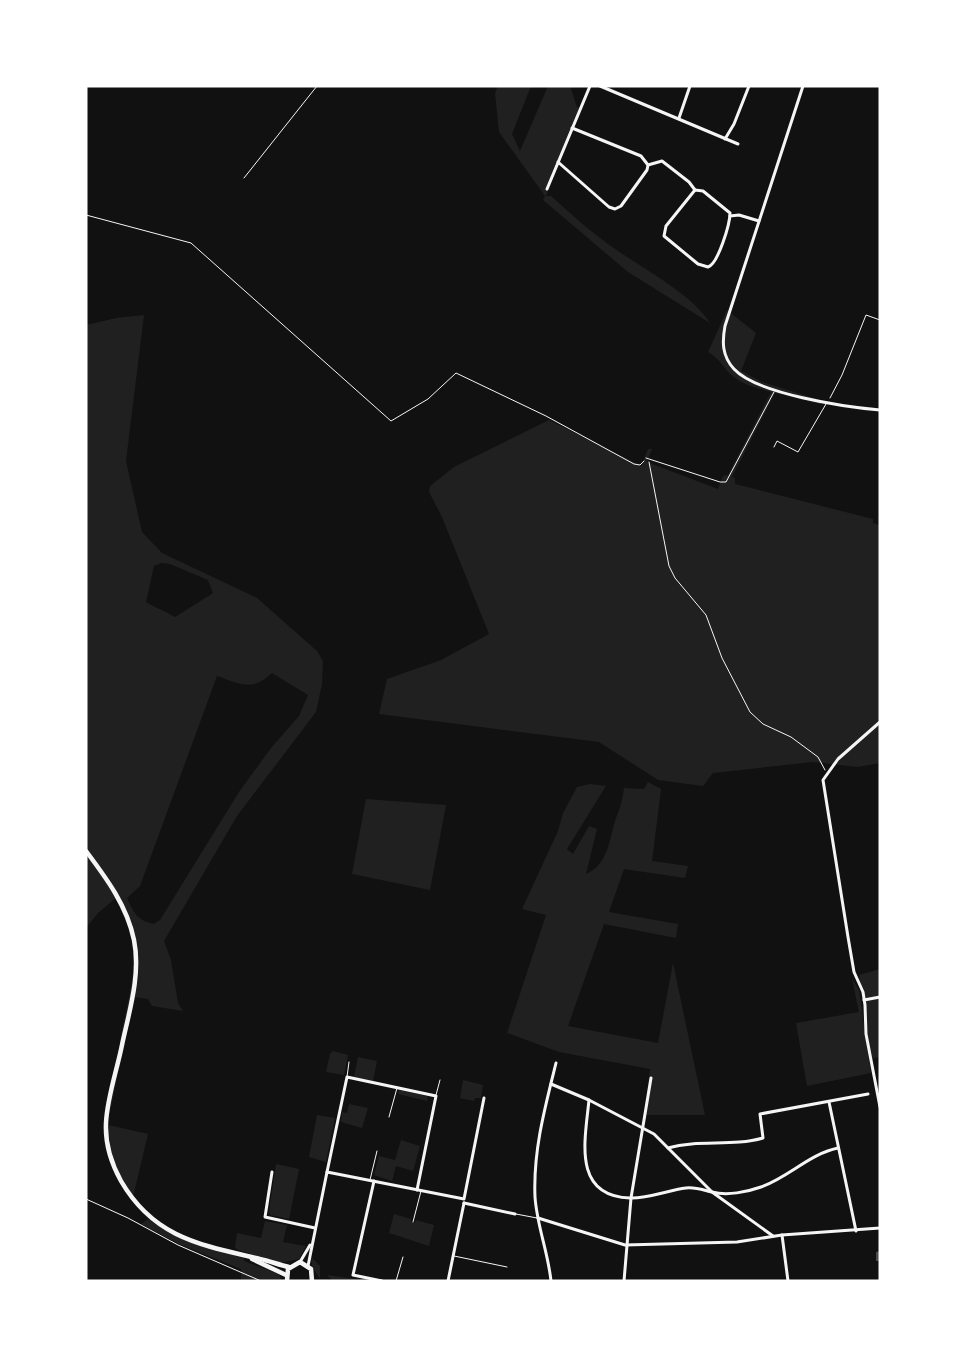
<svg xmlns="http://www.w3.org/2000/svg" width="966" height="1367" viewBox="0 0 966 1367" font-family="Karla,sans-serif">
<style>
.green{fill:#202020;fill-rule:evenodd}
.building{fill:#4a4a4a}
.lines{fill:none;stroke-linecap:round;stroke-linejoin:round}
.path{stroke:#f5f5f5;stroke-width:1}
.service{stroke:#f5f5f5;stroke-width:1}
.minor{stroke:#f5f5f5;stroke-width:3}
.secondary{stroke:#f5f5f5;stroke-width:4.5}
</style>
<rect width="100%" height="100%" fill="#111"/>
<g class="green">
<path d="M498 86H531L512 134 520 151 548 86H570L577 107 582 108 546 196H551C568 211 585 227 604 241 634 264 691 292 710 323L628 272 543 200 545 196 499 132 495 93Z"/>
<path d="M727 310 756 333 741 371 762 382 820 400V404L775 393 732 477 735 478V484L873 519V523L880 525V763L858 767 813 762 713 773 703 786 658 780 599 742 379 714 387 679 441 660 489 634 442 517 429 492 430 486 454 467 549 420 641 466 648 449H652L647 462 718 489 723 476 728 475 771 392C758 388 745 386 734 377 722 368 723 361 708 352Z"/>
<path d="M144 315 126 461 142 532 162 553 257 598 317 651 323 661 322 684 316 712 237 816 164 941 171 960 178 1003 183 1011 152 1006 148 999 134 997 108 1121 105 1122C111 1092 117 1062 122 1031 132 981 145 945 116 898L98 913 86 928V325L116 318ZM161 563 170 564 208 580 213 593 175 617C166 611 155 608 146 602L154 566ZM272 673 308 695 299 716 271 748 239 792 160 920 154 924C138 921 133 912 127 898L140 886 217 676C240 684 252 692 272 673Z"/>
<path d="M648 782 661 789 652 861 688 866 685 878 624 869 609 912 678 924 676 938 604 924 568 1026 658 1043 673 963 705 1115H644L650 1069 559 1052 507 1033 546 915 522 909 558 831 563 813 577 787 590 784 606 786 567 849 573 854 589 826 597 829 586 874C609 864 609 839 616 818 620 808 623 799 624 788L644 789Z"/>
<path d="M366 799 446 805 430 890 352 874Z"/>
<path d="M880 969V1057L871 1059 859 975Z"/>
<path d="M852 979 859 990 871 1073 807 1086 796 1023 859 1012Z"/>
<path d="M333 1051 348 1055 344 1075 326 1072 330 1054Z"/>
<path d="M358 1057 377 1061 373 1081 354 1077Z"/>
<path d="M463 1080 483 1085 481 1098H475L474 1101 460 1098Z"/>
<path d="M399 1090 428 1096 427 1101 398 1094Z"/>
<path d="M349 1104 368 1108 362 1128 341 1122 342 1112 347 1113Z"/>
<path d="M317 1115 335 1118 326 1162 309 1157Z"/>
<path d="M108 1125 148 1134 133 1197C116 1170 110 1156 108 1125Z"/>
<path d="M401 1140 420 1146 413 1171 396 1166 392 1181 374 1175 379 1156 395 1160Z"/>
<path d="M276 1164 299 1169 289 1219 270 1215 269 1211Z"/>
<path d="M394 1214 411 1219V1222L415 1223 416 1220 434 1225 429 1246 389 1233Z"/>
<path d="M148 1219C180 1240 207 1248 244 1258V1261L279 1274 282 1281H241V1269L179 1244 141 1224Z"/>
<path d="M265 1221 287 1225 283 1242 306 1246 299 1259 280 1263 238 1250 235 1247 237 1233 261 1238Z"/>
<path d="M311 1257 320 1266V1279L312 1266Z"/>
<path d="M327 1275 355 1279V1281H333Z"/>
</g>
<path class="building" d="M880 1251V1261H876V1252Z"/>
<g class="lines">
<g class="path">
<path d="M244 178 317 86"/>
<path d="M86 215 191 243 391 421 428 399 456 373 546 416 634 464 640 465 644 461"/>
<path d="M830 398 842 375 866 315 880 320"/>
<path d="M649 462 669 566 675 578 706 615 722 658 750 712 763 724 791 737 818 757 825 770"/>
</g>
<g class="service">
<path d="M774 447 777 441 798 452 826 404"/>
<path d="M646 458 720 482H726L774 392"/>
<path d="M347 1077 349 1062"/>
<path d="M436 1095 440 1080"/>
<path d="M389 1117 397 1088"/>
<path d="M370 1180 377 1151"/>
<path d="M86 1199 128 1218 178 1245 261 1281"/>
<path d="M516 1214 537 1218"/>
<path d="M413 1222 421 1191"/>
<path d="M454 1256 507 1267"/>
<path d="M396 1281 403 1257"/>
</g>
<g class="minor">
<path d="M600 86 738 144"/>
<path d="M803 86 725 326C722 342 722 356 734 369 757 394 845 407 880 410"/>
<path d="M679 118 690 86"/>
<path d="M725 139 734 124 749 86"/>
<path d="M558 162 609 207 615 209 621 206 647 170 648 165 641 156 572 128"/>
<path d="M648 165 662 161 689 182 695 190"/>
<path d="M547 189 590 86"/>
<path d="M695 190 703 191 730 213C730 224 718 264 708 267L698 264 664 236 666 226Z"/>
<path d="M730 216 739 215 759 221"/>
<path d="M880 722 838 759 823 780 848 937 854 972 863 992 865 1005 866 1034 880 1107"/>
<path d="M864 1000 880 997"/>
<path d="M551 1084 589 1100 654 1134 712 1192 773 1236"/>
<path d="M589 1100C585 1140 572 1196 630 1198 646 1199 669 1190 686 1188 696 1187 703 1190 712 1192 727 1196 747 1192 761 1187 789 1177 809 1154 838 1148"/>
<path d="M829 1102 856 1231"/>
<path d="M668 1148C699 1139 732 1147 763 1138L760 1114 868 1094"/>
<path d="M272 1172 265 1217 315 1228"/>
<path d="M327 1172 347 1077 436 1096 417 1190"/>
<path d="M374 1181 353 1275 382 1281"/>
<path d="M464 1203 515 1214"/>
<path d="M538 1218 625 1245 737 1242 782 1235 880 1228"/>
<path d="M782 1235 788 1281"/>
<path d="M300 1262 310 1245"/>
<path d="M308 1266 327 1172 464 1199 484 1098"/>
<path d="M448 1281 464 1203"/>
<path d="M551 1281C548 1252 537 1226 535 1197 533 1151 545 1107 556 1063"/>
<path d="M624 1281 631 1198 651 1078"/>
</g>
<g class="secondary">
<path d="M86 851C107 879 127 906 134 940 141 975 129 1012 122 1045 117 1070 107 1098 106 1123 105 1143 111 1163 121 1181 154 1238 201 1245 260 1259 270 1261 279 1265 289 1267"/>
<path d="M252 1259 286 1275"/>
<path d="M287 1281 288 1269 300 1262 311 1269 312 1281"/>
</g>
</g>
<rect width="966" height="1367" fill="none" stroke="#ffffff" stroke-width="175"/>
</svg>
